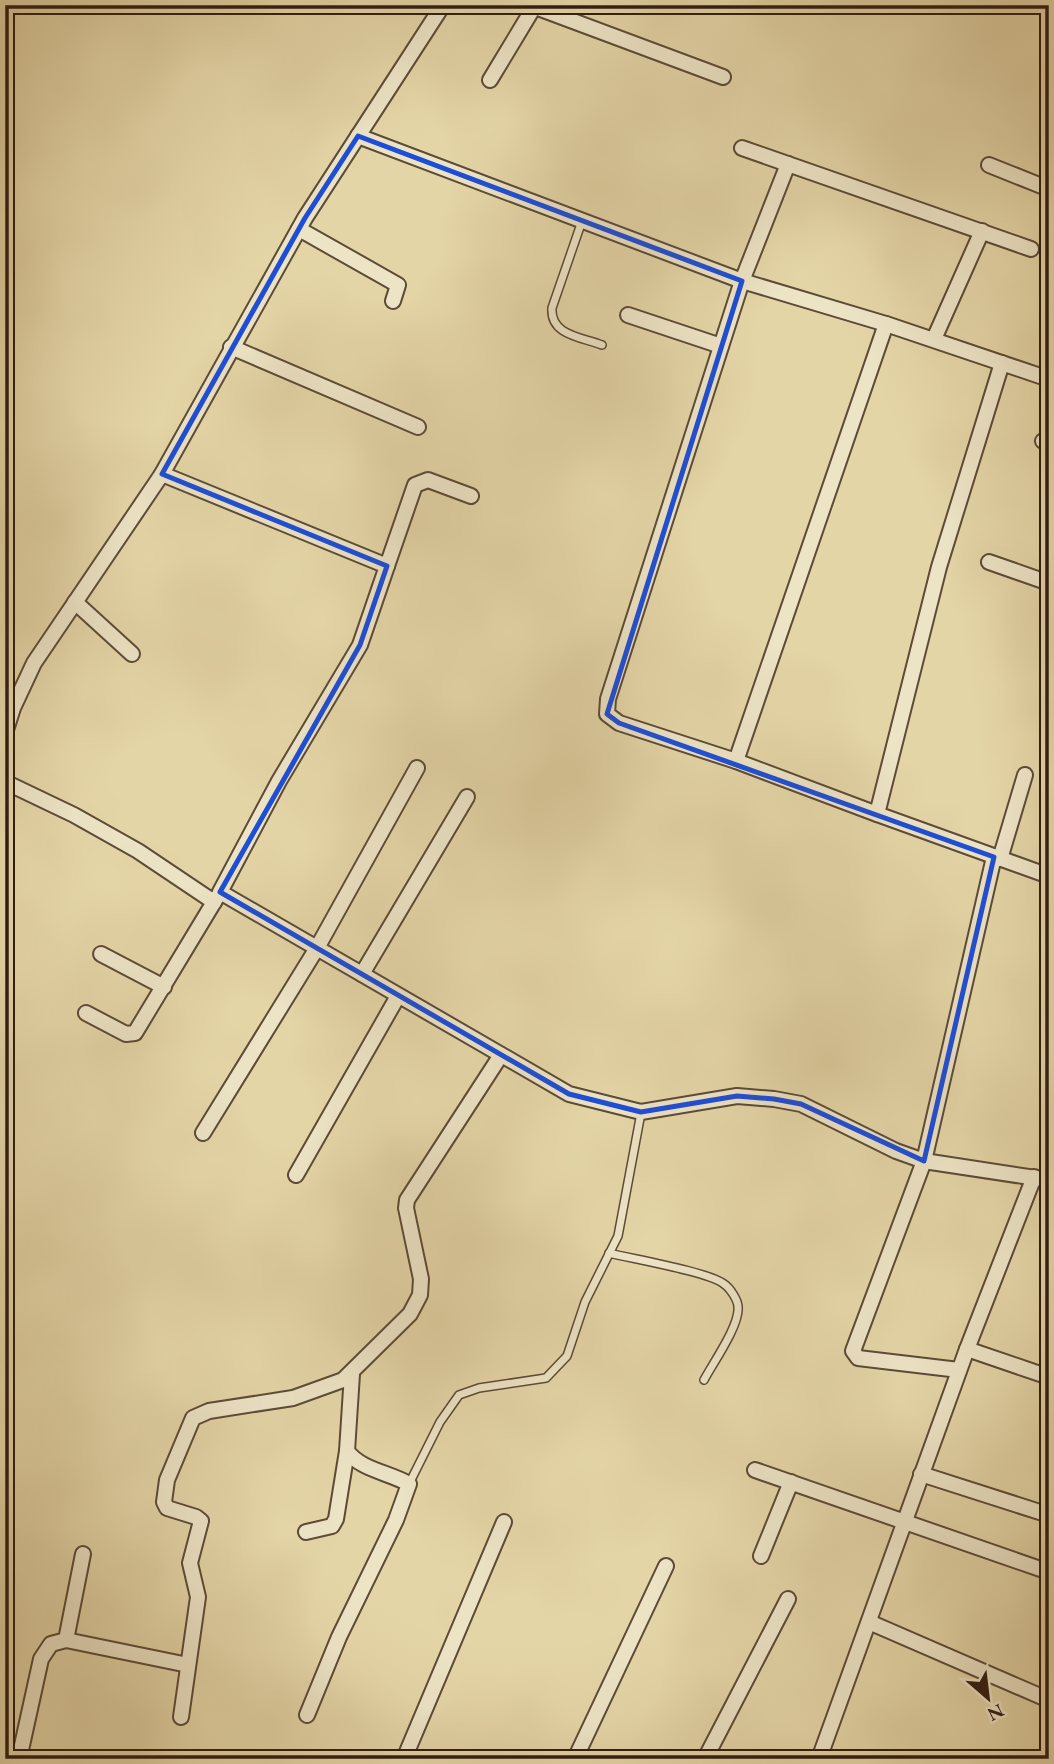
<svg xmlns="http://www.w3.org/2000/svg" width="1054" height="1764" viewBox="0 0 1054 1764" font-family="'EB Garamond',serif">
<style>
.lines{fill:none;stroke-linecap:round;stroke-linejoin:round}
.service-casing{stroke:#5c4b37;stroke-width:10}
.minor-casing{stroke:#5c4b37;stroke-width:18}
.service{stroke:#ede4c6;stroke-width:7}
.minor{stroke:#ede4c6;stroke-width:14}
.marked{fill:none;stroke:#1d4ed8;stroke-width:5;stroke-linejoin:round}
</style>
<rect width="100%" height="100%" fill="#e4d5a7"/>
<filter id="stains"><feTurbulence type="fractalNoise" baseFrequency=".00286" numOctaves="4"/><feColorMatrix values="0 0 0 0 .2 0 0 0 0 .09 0 0 0 0 .02 0 0 0 .5 -.17"/></filter>
<radialGradient id="worn" r=".72"><stop offset=".6" stop-color="#630" stop-opacity="0"/><stop offset="1" stop-color="#630" stop-opacity=".3"/></radialGradient>
<g class="lines">
<g class="service-casing">
<g id="service">
<path d="M582 221 552 308C550 335 581 337 602 345"/>
<path d="M609 1253C633 1259 709 1272 724 1284 730 1288 738 1300 738 1307 740 1325 713 1363 704 1380"/>
<path d="M409 1484 440 1422 459 1395 479 1388 546 1378 567 1356 585 1302 618 1236 641 1113"/>
</g>
</g>
<g class="minor-casing">
<g id="minor">
<path d="M530 5 723 77"/>
<path d="M490 80 534 7"/>
<path d="M358 136 742 281 886 324"/>
<path d="M742 148 1031 249"/>
<path d="M788 164 742 281 608 699 607 714 619 723 736 761 877 814"/>
<path d="M989 165 1049 189"/>
<path d="M299 229 398 285 393 301"/>
<path d="M628 315 721 346"/>
<path d="M934 339 982 231"/>
<path d="M231 347 418 427"/>
<path d="M1002 363 939 567 877 814 1049 876"/>
<path d="M1043 441 1049 443"/>
<path d="M162 474 387 566 360 645 279 781 220 892 569 1094 641 1112 737 1096 774 1099 801 1104 896 1151 924 1161 1049 1180"/>
<path d="M989 562 1049 583"/>
<path d="M387 566 415 485 428 480 471 496"/>
<path d="M75 602 132 654"/>
<path d="M5 733 13 708 34 663 162 474 305 218 443 5"/>
<path d="M736 761 886 324 1049 379"/>
<path d="M5 782 74 815 138 851 214 902"/>
<path d="M1000 859 1025 775"/>
<path d="M101 954 164 987"/>
<path d="M362 974 467 797"/>
<path d="M86 1013 126 1034 135 1033 217 897"/>
<path d="M203 1133 317 948 417 768"/>
<path d="M296 1175 398 996"/>
<path d="M967 1349 1049 1377"/>
<path d="M959 1370 858 1358 853 1351 924 1161 994 857"/>
<path d="M755 1470 1049 1572"/>
<path d="M921 1474 1049 1515"/>
<path d="M306 1532 332 1526 336 1519 347 1451"/>
<path d="M761 1556 791 1482"/>
<path d="M869 1622 1049 1700"/>
<path d="M66 1640 188 1665"/>
<path d="M307 1715 339 1637 396 1520 409 1484C388 1472 361 1470 347 1451L352 1374"/>
<path d="M181 1717 198 1597 190 1563 201 1521 196 1517 167 1508 164 1502 167 1480 193 1418 209 1411 293 1398 343 1380 410 1314 420 1295 421 1279 406 1208 407 1200 501 1055"/>
<path d="M19 1759 41 1659 51 1644 66 1640 83 1554"/>
<path d="M404 1759 504 1522"/>
<path d="M575 1759 666 1566"/>
<path d="M705 1759 788 1599"/>
<path d="M819 1759 967 1349 1034 1177"/>
</g>
</g>
<use href="#service" class="service"/>
<use href="#minor" class="minor"/>
</g>
<path class="marked" d="M358 136 742 281 607 714 619 723 994 857 924 1161 801 1104 774 1099 737 1096 641 1112 569 1094 220 892 360 645 387 566 162 474 305 218Z"/>
<rect width="1054" height="1764" fill="none" stroke="#e4d5a7" stroke-width="28"/>
<rect x="7" y="7" width="1040" height="1750" fill="none" stroke="#2f1d12" stroke-width="3.5"/>
<rect x="14" y="14" width="1026" height="1736" fill="none" stroke="#2f1d12" stroke-width="2"/>
<g transform="translate(988 1698) rotate(152)" stroke="#ede4c6" stroke-width="5" paint-order="stroke">
<path d="M0-5L12 26L0 18L-12 26Z" fill="#2f1d12"/>
<text y="-10" font-size="19" font-weight="bold" text-anchor="middle" fill="#2f1d12">N</text>
</g>
<rect width="100%" height="100%" filter="url(#stains)"/>
<rect width="100%" height="100%" fill="url(#worn)"/>
</svg>
